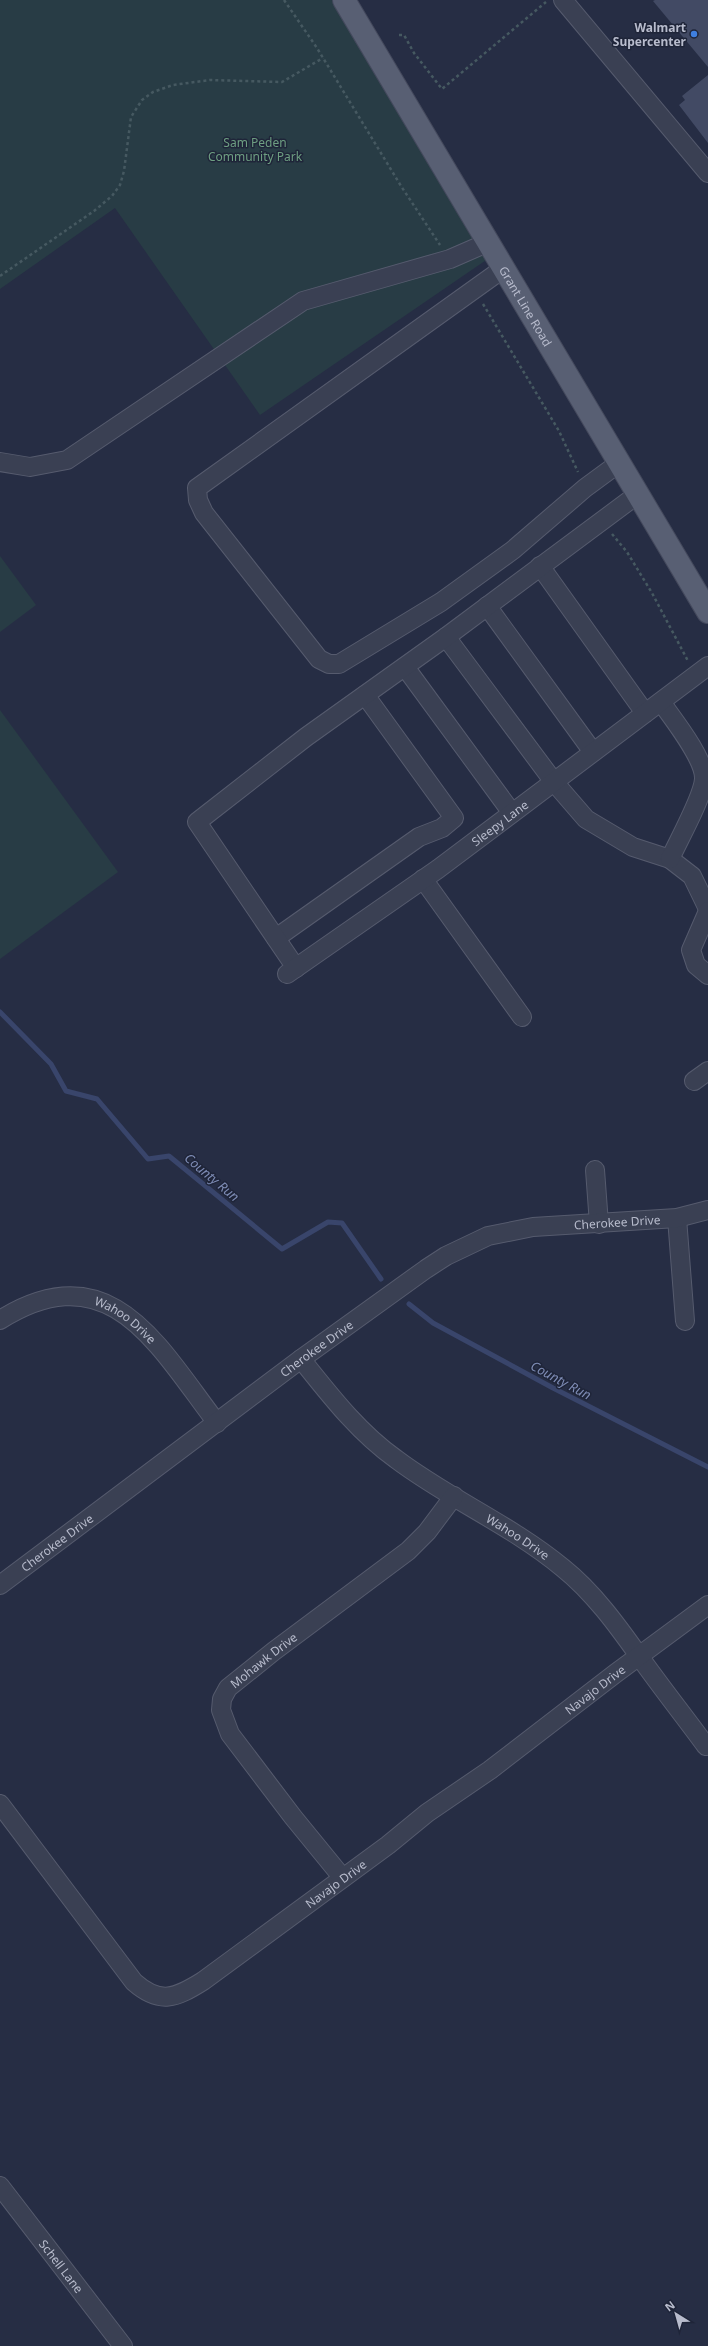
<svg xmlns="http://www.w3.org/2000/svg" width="708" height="2346" viewBox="0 0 708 2346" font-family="'Noto Sans',sans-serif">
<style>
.green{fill:#283c45}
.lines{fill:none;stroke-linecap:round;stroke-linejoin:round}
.stream{stroke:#39456b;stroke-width:5}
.building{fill:#424a64}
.minor-casing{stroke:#565b6e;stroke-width:20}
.major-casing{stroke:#44495d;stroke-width:24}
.path{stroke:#465961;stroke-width:2.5;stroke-dasharray:3 3;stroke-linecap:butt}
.minor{stroke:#3a4053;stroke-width:18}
.major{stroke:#585f73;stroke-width:22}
.shop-dot{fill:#3f7fe0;stroke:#1f2539;stroke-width:1.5}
.labels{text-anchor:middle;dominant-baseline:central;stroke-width:3;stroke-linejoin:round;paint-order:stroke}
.poi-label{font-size:12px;font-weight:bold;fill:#b8bccd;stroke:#1f2539;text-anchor:end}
.park-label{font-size:12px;fill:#6e9f82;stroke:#1f2539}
.street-label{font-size:12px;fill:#b8bccd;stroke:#1f2539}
.water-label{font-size:13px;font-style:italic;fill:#7e8cb5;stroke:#1f2539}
</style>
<rect width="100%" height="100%" fill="#262d44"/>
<g class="green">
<path d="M0 0H337L495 254 260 415 115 208 0 289Z"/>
<path d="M0 556 36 605 0 632Z"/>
<path d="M0 710 118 872 0 959Z"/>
</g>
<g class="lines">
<g class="stream">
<path d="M0 1012 51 1064 66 1091 97 1099 148 1159 169 1156 282 1249 328 1222 342 1223 381 1279"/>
<path d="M409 1304 433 1323 553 1388 708 1467"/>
</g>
</g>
<g class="building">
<path d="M655 0H708V67L653 1Z"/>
<path d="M708 75V143L679 105 685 100 682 96Z"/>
</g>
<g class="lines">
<g class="minor-casing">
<g id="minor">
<path d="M563 0 708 173"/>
<path d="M504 268 197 488 198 500 204 513 319 659 329 664H339L441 602 513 550 585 488 619 463"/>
<path d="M0 462 30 467 67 460 303 301 450 259 489 242"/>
<path d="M540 566 645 713"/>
<path d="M487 606 593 752"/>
<path d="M446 637 554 782 586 819 633 847 670 859 692 876 708 909"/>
<path d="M405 667 512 813"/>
<path d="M661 702C673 719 705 759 704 779 703 797 678 841 670 859"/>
<path d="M423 879 522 1017"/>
<path d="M708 911 691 950 696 965 708 975"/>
<path d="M276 938 419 837 442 828 454 818 365 695"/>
<path d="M296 968 197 822 306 737 446 637 638 494"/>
<path id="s1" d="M287 974 438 869 708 666"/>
<path d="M694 1081 708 1071"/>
<path d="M595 1170 599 1224"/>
<path d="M677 1218 685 1321"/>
<path id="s2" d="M0 1320C110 1251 158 1346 217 1423"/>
<path id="s3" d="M301 1359C329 1394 358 1432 396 1459 449 1499 511 1525 563 1568 593 1592 617 1625 639 1656 661 1687 684 1716 706 1746"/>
<path id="s4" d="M0 1585 301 1359 426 1269 446 1256 488 1236 533 1227 677 1218 708 1210"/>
<path id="s5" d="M0 1804 134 1982C160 2005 176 1998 203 1981L388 1845 427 1813 490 1770 616 1673 708 1605"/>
<path id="s6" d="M342 1877 293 1817 230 1734 221 1710 222 1699 228 1688 274 1651 408 1551 427 1532 454 1496"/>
<path id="s7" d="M0 2186 123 2346"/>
</g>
</g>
<g class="major-casing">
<g id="major">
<path id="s8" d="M344 0 708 612"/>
</g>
</g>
<g class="path">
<path d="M284 0 317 48 401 186 440 245"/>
<path d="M399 35H404L414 53 442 89 546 2"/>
<path d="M0 276 94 211 112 196 120 185 124 171 131 117 142 100 153 92 173 85 210 80 282 82 323 58"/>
<path d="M483 304 559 431 578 472"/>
<path d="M612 534 627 552 652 593 688 661"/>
</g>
<use href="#minor" class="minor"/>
<use href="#major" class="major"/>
</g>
<circle class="shop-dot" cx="694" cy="34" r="4"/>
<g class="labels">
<g class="poi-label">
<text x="686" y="27">Walmart<tspan x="686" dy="14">Supercenter</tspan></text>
</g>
<g class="park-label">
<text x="255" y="142">Sam Peden<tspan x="255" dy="14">Community Park</tspan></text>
</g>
<g class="street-label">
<text stroke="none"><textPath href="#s8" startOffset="356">Grant Line Road</textPath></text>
<text stroke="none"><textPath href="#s1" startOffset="261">Sleepy Lane</textPath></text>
<text stroke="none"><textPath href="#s4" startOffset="731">Cherokee Drive</textPath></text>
<text stroke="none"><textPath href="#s2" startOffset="137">Wahoo Drive</textPath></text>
<text stroke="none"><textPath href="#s4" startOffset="395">Cherokee Drive</textPath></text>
<text stroke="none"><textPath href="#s3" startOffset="283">Wahoo Drive</textPath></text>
<text stroke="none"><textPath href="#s4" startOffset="71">Cherokee Drive</textPath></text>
<text stroke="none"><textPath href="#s6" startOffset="276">Mohawk Drive</textPath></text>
<text stroke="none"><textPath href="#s5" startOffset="788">Navajo Drive</textPath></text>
<text stroke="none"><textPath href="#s5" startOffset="464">Navajo Drive</textPath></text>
<text stroke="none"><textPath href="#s7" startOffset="101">Schell Lane</textPath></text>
</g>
<g class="water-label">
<text transform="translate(212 1177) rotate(40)">County Run</text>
<text transform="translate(561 1380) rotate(28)">County Run</text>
</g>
</g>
<g transform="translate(676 2314) rotate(323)" stroke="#1f2539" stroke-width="3" paint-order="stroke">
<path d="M0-3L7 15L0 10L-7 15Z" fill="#b8bccd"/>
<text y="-6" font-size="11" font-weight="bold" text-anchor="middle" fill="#b8bccd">N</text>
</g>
</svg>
